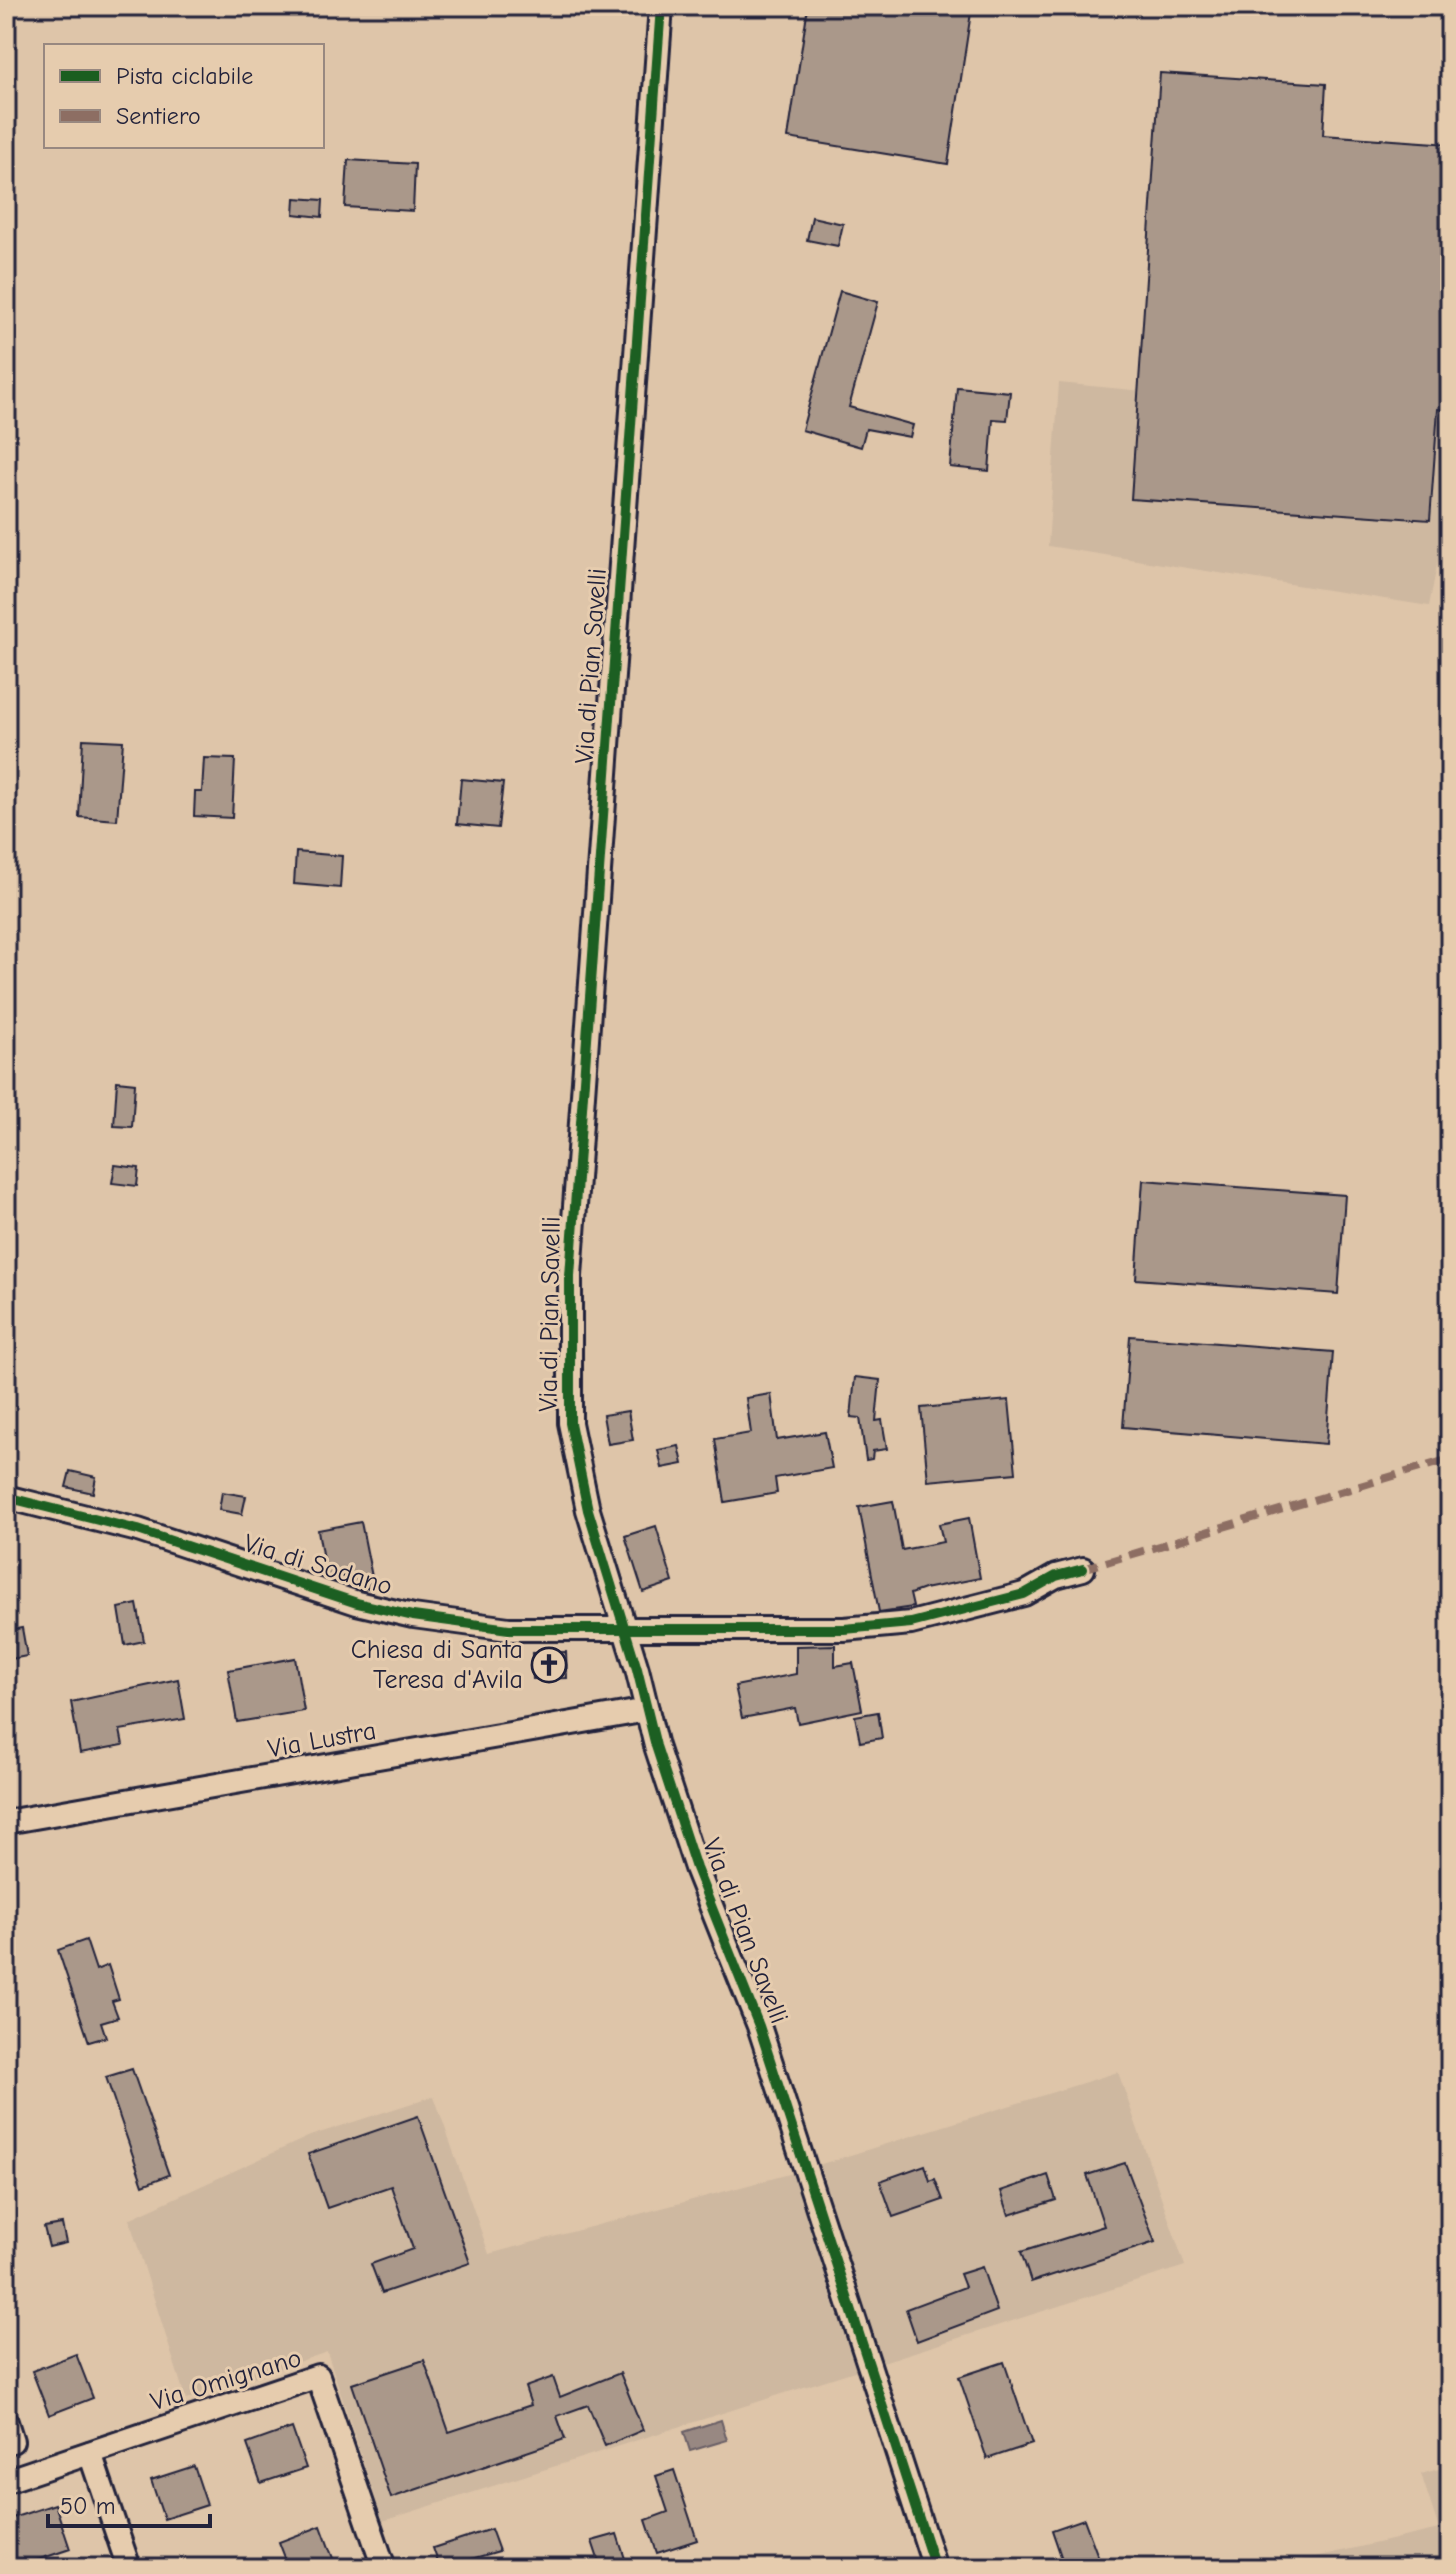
<svg xmlns="http://www.w3.org/2000/svg" width="1456" height="2574" viewBox="0 0 1456 2574" font-family="'Comic Neue',sans-serif">
<style>
.built{fill:#ceb8a0}
.water{fill:#988882;stroke:#695f66;stroke-width:2}
.building{fill:#aa988a;stroke:#22223b;stroke-width:2}
.lines{fill:none;stroke-linecap:round;stroke-linejoin:round}
.street-casing{stroke:#22223b;stroke-width:28}
.street{stroke:#e6ccae;stroke-width:22}
.quiet{stroke:#8d6e63;stroke-width:8;stroke-dasharray:16 8;stroke-linecap:butt}
.cycleway-casing{stroke:#e6ccae;stroke-width:15}
.cycleway{stroke:#1b5e20;stroke-width:10}
.labels{text-anchor:middle;dominant-baseline:central;stroke-width:6;stroke-linejoin:round;paint-order:stroke}
.street-label{font-size:26px;fill:#22223b;stroke:#e6ccae}
.poi-label{font-size:26px;fill:#22223b;stroke:#e6ccae;text-anchor:end}
</style>
<rect width="100%" height="100%" fill="#dec5a9"/>
<filter id="ink" filterUnits="userSpaceOnUse"><feTurbulence type="fractalNoise" baseFrequency=".0125" numOctaves="2"/><feDisplacementMap in="SourceGraphic" scale="16" xChannelSelector="R" yChannelSelector="G"/><feConvolveMatrix kernelMatrix="1 2 1 2 8 2 1 2 1" color-interpolation-filters="sRGB"/></filter>
<g filter="url(#ink)">
<g class="built">
<path d="M1059 383 1450 420V545H1441L1429 606 1048 546Z"/>
<path d="M1118 2072 1185 2266 383 2521 327 2352 186 2400 129 2219 310 2136 434 2096 489 2254 786 2175Z"/>
<path d="M1450 2466V2568H1267L1439 2529 1421 2474Z"/>
</g>
<path class="water" d="M721 2420 727 2440 690 2451 684 2432Z"/>
<g class="building">
<path d="M808 6H972L948 164 788 138Z"/>
<path d="M1160 73 1326 84 1323 135 1450 144V410L1438 409 1430 520 1131 499Z"/>
<path d="M348 160 415 164 413 211 345 207Z"/>
<path d="M295 198 323 200 322 217 294 214Z"/>
<path d="M812 217 843 224 838 246 807 240Z"/>
<path d="M840 291 878 302 849 407 913 425 910 437 866 429 861 447 802 430Z"/>
<path d="M957 387 1010 392 1007 420 993 419 989 471 950 467Z"/>
<path d="M83 739 123 741 117 820 79 817Z"/>
<path d="M204 758 235 759 232 818 194 816 195 792H202Z"/>
<path d="M461 779 503 783 498 828 457 824Z"/>
<path d="M296 852 342 856 340 888 294 884Z"/>
<path d="M117 1081 135 1083 132 1127 114 1126Z"/>
<path d="M115 1165 139 1168 137 1186 112 1183Z"/>
<path d="M1143 1180 1345 1195 1338 1294 1136 1279Z"/>
<path d="M1130 1336 1333 1352 1326 1444 1123 1427Z"/>
<path d="M855 1377 880 1380 876 1421 882 1420 887 1449 873 1451 872 1459 866 1460 860 1418 851 1417Z"/>
<path d="M771 1394 777 1440 825 1432 832 1468 775 1478 777 1493 725 1502 715 1439 751 1433 746 1398Z"/>
<path d="M1009 1400 1016 1473 928 1481 921 1408Z"/>
<path d="M628 1411 633 1440 608 1444 603 1415Z"/>
<path d="M679 1446 683 1464 662 1468 658 1450Z"/>
<path d="M70 1471 96 1477 93 1493 66 1487Z"/>
<path d="M222 1492 246 1496 242 1514 219 1510Z"/>
<path d="M893 1501 902 1550 943 1542 939 1524 969 1518 980 1578 924 1589 910 1594 913 1607 879 1612 859 1507Z"/>
<path d="M361 1522 374 1587 360 1589 351 1586 349 1576 326 1578 318 1530Z"/>
<path d="M656 1526 673 1582 643 1592 625 1536Z"/>
<path d="M137 1604 144 1641 125 1645 119 1608Z"/>
<path d="M22 1628 27 1656 6 1660V1631Z"/>
<path d="M835 1645V1666L853 1663 862 1710 798 1723 795 1708 742 1718 735 1686 796 1674V1646Z"/>
<path d="M566 1652 567 1678 533 1679 532 1653Z"/>
<path d="M295 1658 304 1711 237 1722 228 1670Z"/>
<path d="M178 1679 185 1719 120 1730 123 1745 80 1753 71 1702Z"/>
<path d="M878 1712 882 1738 860 1742 855 1716Z"/>
<path d="M86 1940 96 1970 108 1965 119 1999 112 2001 118 2017 101 2022 106 2037 89 2042 58 1950Z"/>
<path d="M132 2069 169 2175 143 2185 106 2077Z"/>
<path d="M418 2116 470 2263 382 2293 371 2264 413 2249 391 2186 327 2208 308 2154Z"/>
<path d="M1125 2163 1155 2242 1031 2282 1021 2252 1104 2226 1087 2175Z"/>
<path d="M925 2165 930 2181 935 2179 943 2200 893 2217 880 2181Z"/>
<path d="M1048 2175 1056 2200 1009 2215 1001 2191Z"/>
<path d="M62 2224 66 2243 49 2247 44 2227Z"/>
<path d="M982 2267 997 2311 917 2341 906 2309 965 2287 960 2274Z"/>
<path d="M76 2354 93 2398 49 2415 32 2371Z"/>
<path d="M424 2360 449 2432 531 2405 525 2387 553 2377 560 2397 620 2373 643 2430 605 2446 588 2405 557 2416 565 2439 391 2498 352 2384Z"/>
<path d="M1004 2362 1032 2444 987 2459 959 2377Z"/>
<path d="M292 2428 306 2468 261 2483 247 2444Z"/>
<path d="M194 2466 207 2505 164 2519 151 2480Z"/>
<path d="M674 2470 697 2540 657 2553 646 2520 668 2512 656 2476Z"/>
<path d="M55 2504 70 2549 25 2564 26 2568H6V2520Z"/>
<path d="M1084 2519 1100 2562 1084 2568H1065L1052 2530Z"/>
<path d="M321 2526 335 2564 324 2568H289L279 2542Z"/>
<path d="M491 2529 499 2551 440 2568 433 2548Z"/>
<path d="M617 2534 628 2568H601L592 2541Z"/>
</g>
<g class="lines">
<g class="street-casing">
<g id="street">
<path d="M661 6 570 1276V1423L588 1510 637 1669 656 1746 696 1868 759 2026 935 2568"/>
<path d="M6 1497 138 1530 357 1603 413 1616 509 1629H844L911 1623 1024 1594 1056 1576 1083 1569"/>
<path d="M6 1822 647 1710"/>
<path d="M6 2422 12 2441"/>
<path d="M90 2453 129 2568"/>
<path d="M6 2481 318 2376 384 2568"/>
</g>
</g>
<use href="#street" class="street"/>
<path class="quiet" d="M1083 1569 1450 1459"/>
<g class="cycleway-casing">
<g id="cycleway">
<path d="M661 6 570 1276V1423L588 1510 637 1669 656 1746 696 1868 759 2026 935 2568"/>
<path d="M6 1497 138 1530 357 1603 413 1616 509 1629H844L911 1623 1024 1594 1056 1576 1083 1569"/>
</g>
</g>
<use href="#cycleway" class="cycleway"/>
</g>
</g>
<defs>
<g id="church-ring" transform="scale(1.8)"><circle r="9.5" fill="#e6ccae" stroke="#22223b" stroke-width="1.5"/><path d="M-1.2-6h2.4v3.5h3.3v2.4h-3.3V6h-2.4V-.1h-3.3v-2.4h3.3Z" fill="#22223b"/></g>
</defs>
<g fill-rule="evenodd">
<use href="#church-ring" x="549" y="1665"/>
</g>
<g class="labels">
<g class="street-label">
<text transform="translate(591 666) rotate(-86)">Via di Pian Savelli</text>
<text transform="translate(550 1314) rotate(-89)">Via di Pian Savelli</text>
<text transform="translate(318 1565) rotate(17)">Via di Sodano</text>
<text transform="translate(322 1740) rotate(-10)">Via Lustra</text>
<text transform="translate(745 1931) rotate(69)">Via di Pian Savelli</text>
<text transform="translate(226 2380) rotate(-17)">Via Omignano</text>
</g>
<g class="poi-label">
<text x="523" y="1650">Chiesa di Santa<tspan x="523" dy="30">Teresa d'Avila</tspan></text>
</g>
</g>
<rect width="1456" height="2574" fill="none" stroke="#e6ccae" stroke-width="32"/>
<rect x="16" y="16" width="1424" height="2542" fill="none" stroke="#22223b" stroke-width="3" filter="url(#ink)"/>
<rect x="44" y="44" width="280" height="104" fill="#e6ccae" stroke="#988880" stroke-width="2"/>
<rect x="60" y="70" width="40" height="12" fill="#1b5e20" stroke="#988880" stroke-width="2"/>
<text x="116" y="84" font-size="24" fill="#22223b">Pista ciclabile</text>
<rect x="60" y="110" width="40" height="12" fill="#8d6e63" stroke="#988880" stroke-width="2"/>
<text x="116" y="124" font-size="24" fill="#22223b">Sentiero</text>
<path d="M48 2514v12h162v-12" fill="none" stroke="#22223b" stroke-width="4"/>
<text x="60" y="2514" font-size="24" fill="#22223b" stroke="#e6ccae" stroke-width="6" paint-order="stroke">50 m</text>
</svg>
